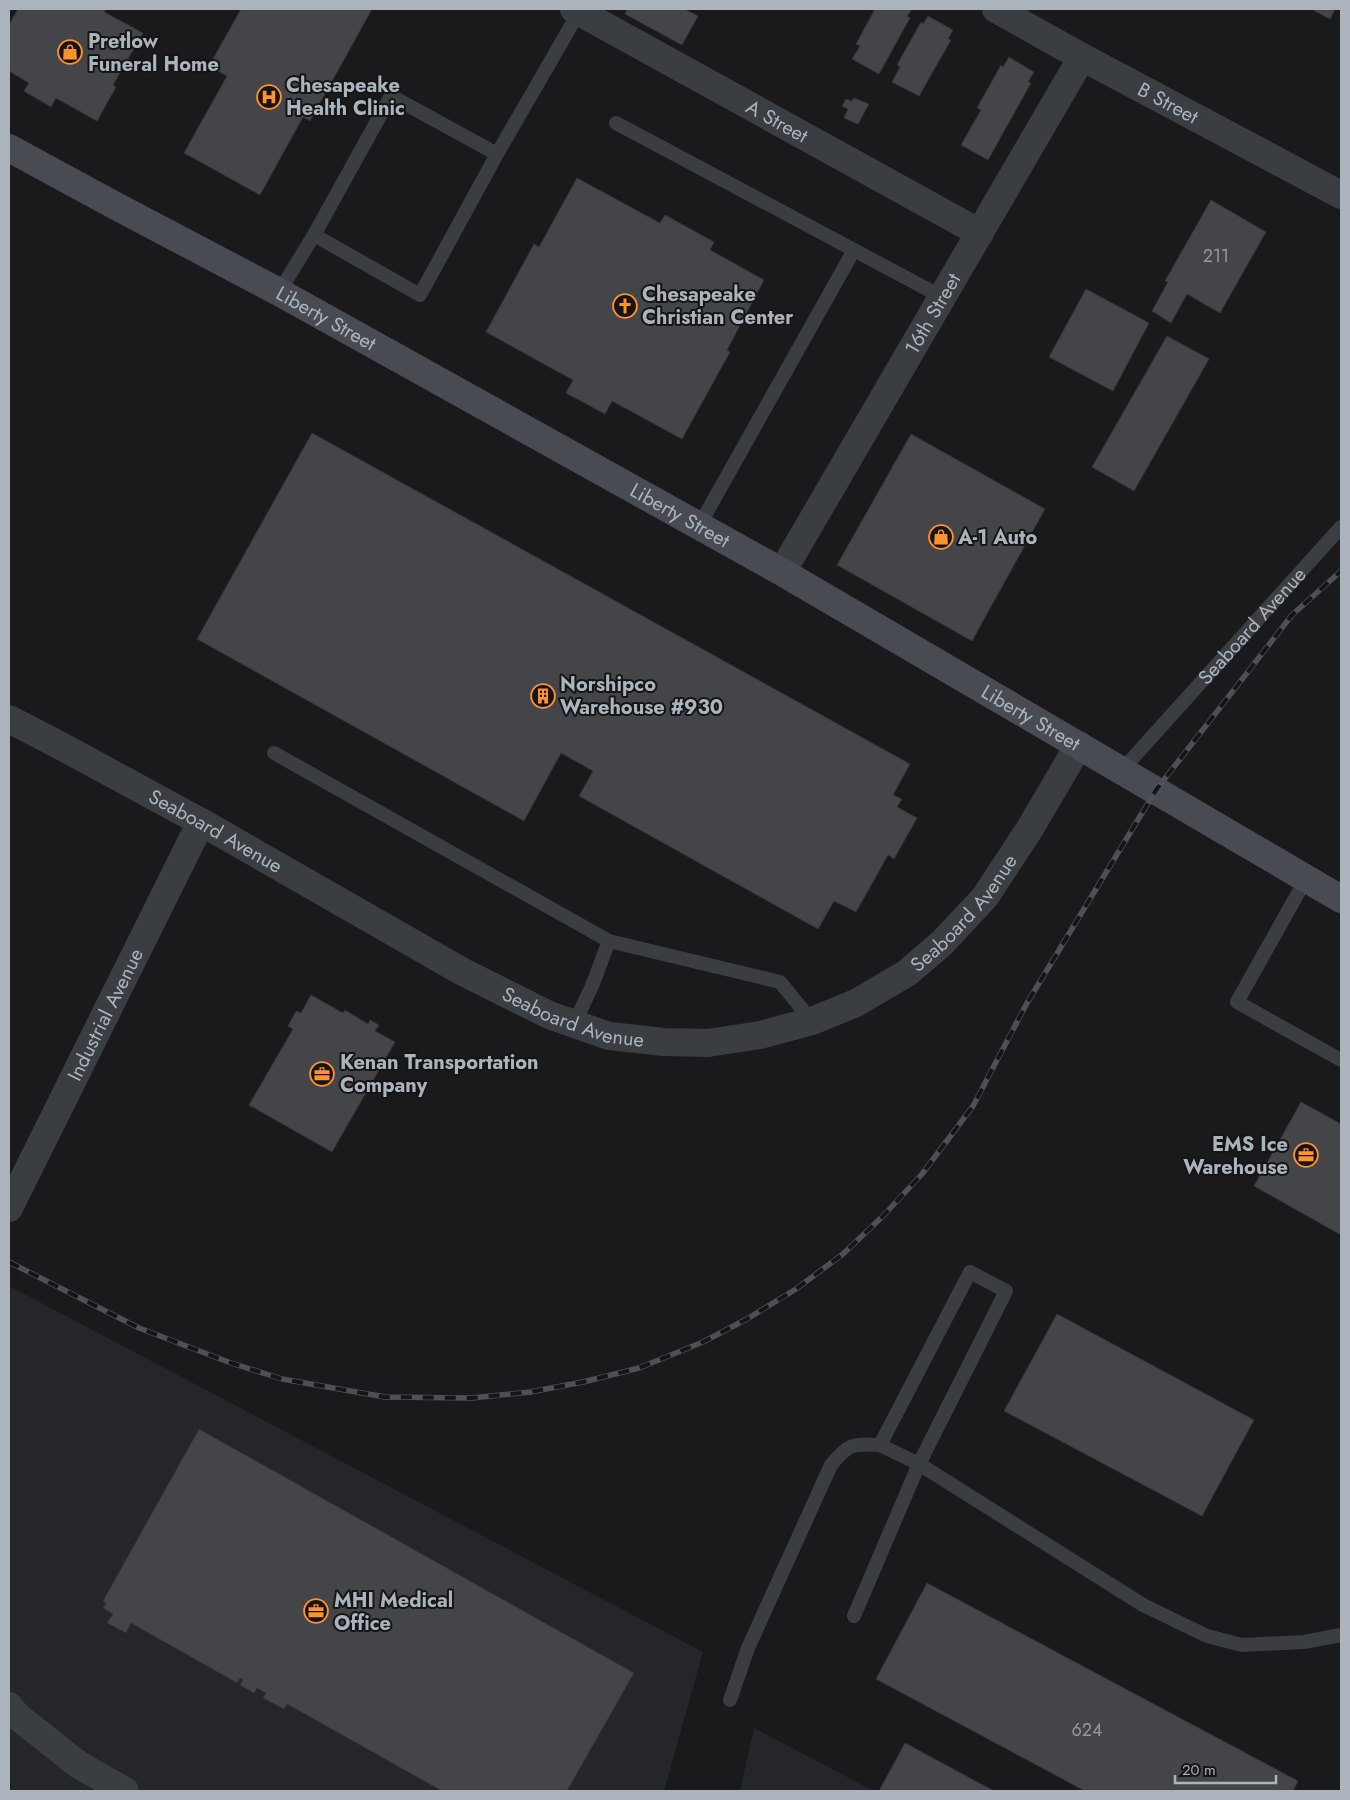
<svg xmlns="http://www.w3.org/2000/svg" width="1350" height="1800" viewBox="0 0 1350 1800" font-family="Jost,sans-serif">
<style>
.built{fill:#252629}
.building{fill:#444549;stroke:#333438}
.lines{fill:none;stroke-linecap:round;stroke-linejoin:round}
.service{stroke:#3a3d42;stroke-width:14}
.minor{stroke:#3a3d42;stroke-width:28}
.secondary{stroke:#484c52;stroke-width:28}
.rail-casing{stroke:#4d5157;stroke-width:5.5}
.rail{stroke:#151517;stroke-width:4;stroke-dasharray:11;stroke-linecap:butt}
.labels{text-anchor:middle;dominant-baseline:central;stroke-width:4;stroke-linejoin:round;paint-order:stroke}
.number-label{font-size:18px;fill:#9198a0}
.poi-label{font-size:20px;font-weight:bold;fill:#abb4bd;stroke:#151517;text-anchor:start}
.street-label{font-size:20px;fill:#abb4bd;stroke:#151517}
</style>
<rect width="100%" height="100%" fill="#1a1a1c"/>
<g class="built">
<path d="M9 1286 703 1652 664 1791H9Z"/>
<path d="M754 1728 874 1791H740Z"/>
</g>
<g class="building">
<path d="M18 9H106L104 12 143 33 113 85 116 87 97 121 56 98 51 107 24 91 29 83 9 71V25Z"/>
<path d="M241 9H372L310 121 303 117 260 195 184 153 227 76 209 66Z"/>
<path d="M627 9H684L698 16 682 45 625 14Z"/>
<path d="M875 9H912L907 16 910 18 879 74 852 59 860 46 856 44Z"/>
<path d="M1311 9H1335L1330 19Z"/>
<path d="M928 16 953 30 948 39 951 40 919 96 892 82 900 67 897 65 921 22 923 24Z"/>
<path d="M1009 57 1034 72 1028 82 1031 83 988 160 961 145 981 110 977 108 1001 65 1003 67Z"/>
<path d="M854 98 869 104 858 124 844 118 848 109 842 106 846 99 852 101Z"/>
<path d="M577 178 660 223 665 215 714 242 710 250 764 280 727 350 730 352 682 439 612 401 605 414 566 393 573 380 486 332 534 244 539 247Z"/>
<path d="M1211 200 1266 232 1220 313 1187 294 1171 323 1152 311 1168 282 1165 281Z"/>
<path d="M1086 289 1149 323 1113 391 1049 357Z"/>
<path d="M1167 336 1209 359 1134 491 1092 467Z"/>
<path d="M312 433 910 764 893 795 902 799 897 807 917 818 894 859 888 855 856 912 834 901 818 929 579 796 593 771 561 753 524 821 197 639Z"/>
<path d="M911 434 1045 509 972 641 837 565Z"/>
<path d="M311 995 343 1013 345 1010 368 1024 370 1020 379 1025 375 1031 395 1042 332 1152 249 1105 293 1029 288 1026 296 1011 301 1013Z"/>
<path d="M1301 1102 1341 1124V1235L1254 1186Z"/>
<path d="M1057 1314 1254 1420 1202 1516 1004 1411Z"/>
<path d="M199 1429 634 1673 567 1791H442L287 1704 284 1709 263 1698 266 1693 257 1688 254 1693 240 1685 243 1680 240 1678 237 1683 131 1623 126 1633 107 1623 113 1614 103 1608 106 1603 103 1601Z"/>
<path d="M927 1583 1298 1781 1293 1791H1085L876 1679Z"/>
<path d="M905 1743 994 1791H879Z"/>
</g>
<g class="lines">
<g class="service">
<path d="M616 123 942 297"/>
<path d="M314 235 420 295 497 154 579 12"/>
<path d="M279 292 314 235 391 96 497 154"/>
<path d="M699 526 854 250"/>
<path d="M274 753 609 941 592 986 574 1024"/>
<path id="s1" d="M1122 770 1341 527"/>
<path d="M1306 879 1237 1002 1341 1060"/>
<path d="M609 941 780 982 812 1021"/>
<path d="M854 1616 919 1464 1006 1291 970 1272 880 1445 919 1464 1143 1605 1207 1636 1242 1645 1304 1642 1341 1635"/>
<path d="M730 1700 748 1648 831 1465C850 1443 851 1444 880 1445"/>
</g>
<g class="minor">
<path id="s2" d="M574 9 980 233"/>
<path id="s3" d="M996 9 1082 57 1341 195"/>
<path id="s4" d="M782 572 1082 57"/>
<path id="s5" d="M9 719 61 746 201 822 463 972 549 1015 609 1036 664 1042 708 1043 760 1035 812 1021 856 1003 907 973 942 943 985 897 1029 830 1079 745"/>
<path id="s6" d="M9 1208 201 822"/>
<path d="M9 1706 17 1716 79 1765 125 1791"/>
</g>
<path class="secondary" id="s7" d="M9 148 114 205 279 292 782 572 1341 899"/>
<g class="rail-casing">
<path id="rail" d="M9 1262 139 1328 231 1363 282 1379 385 1397 472 1398 530 1392 583 1382 639 1368 703 1342 747 1319 796 1289 843 1254 883 1216 922 1174 973 1106 1027 1003 1156 790 1292 615 1341 571"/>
</g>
<use href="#rail" class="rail"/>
</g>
<defs>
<g id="shop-ring" transform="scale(1.25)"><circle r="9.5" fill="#151517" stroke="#ff912f" stroke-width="1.5"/><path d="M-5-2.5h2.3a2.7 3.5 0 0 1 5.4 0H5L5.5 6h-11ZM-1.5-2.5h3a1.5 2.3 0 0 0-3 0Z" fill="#ff912f"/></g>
<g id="hospital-ring" transform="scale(1.25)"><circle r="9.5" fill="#151517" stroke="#ff912f" stroke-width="1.5"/><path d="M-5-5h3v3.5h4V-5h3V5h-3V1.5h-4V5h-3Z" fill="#ff912f"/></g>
<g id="church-ring" transform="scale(1.25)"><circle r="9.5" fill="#151517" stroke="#ff912f" stroke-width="1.5"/><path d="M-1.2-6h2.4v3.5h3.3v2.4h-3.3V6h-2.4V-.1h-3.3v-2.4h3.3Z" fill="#ff912f"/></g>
<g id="building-ring" transform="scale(1.25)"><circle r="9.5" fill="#151517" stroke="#ff912f" stroke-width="1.5"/><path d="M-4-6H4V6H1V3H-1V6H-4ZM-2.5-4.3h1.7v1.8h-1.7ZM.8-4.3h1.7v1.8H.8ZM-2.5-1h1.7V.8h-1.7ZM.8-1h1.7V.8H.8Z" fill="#ff912f"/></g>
<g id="office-ring" transform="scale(1.25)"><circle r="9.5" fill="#151517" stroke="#ff912f" stroke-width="1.5"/><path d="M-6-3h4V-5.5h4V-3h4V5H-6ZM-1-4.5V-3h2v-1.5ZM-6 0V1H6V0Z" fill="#ff912f"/></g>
</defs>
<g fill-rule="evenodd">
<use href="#shop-ring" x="70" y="52"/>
<use href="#hospital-ring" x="269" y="97"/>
<use href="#church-ring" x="625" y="306"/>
<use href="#shop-ring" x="941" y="537"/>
<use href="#building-ring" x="543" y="696"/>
<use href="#office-ring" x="322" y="1074"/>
<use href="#office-ring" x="1306" y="1155"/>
<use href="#office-ring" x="316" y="1611"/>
</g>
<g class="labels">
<g class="number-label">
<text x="1216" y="256">211</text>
<text x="1087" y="1730">624</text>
</g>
<g class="poi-label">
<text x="88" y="41">Pretlow<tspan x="88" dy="23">Funeral Home</tspan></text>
<text x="286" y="85">Chesapeake<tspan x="286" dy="23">Health Clinic</tspan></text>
<text x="642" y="294">Chesapeake<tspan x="642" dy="23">Christian Center</tspan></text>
<text x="958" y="537">A-1 Auto</text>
<text x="560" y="684">Norshipco<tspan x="560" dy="23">Warehouse #930</tspan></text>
<text x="340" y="1062">Kenan Transportation<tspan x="340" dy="23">Company</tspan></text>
<text x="1288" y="1144" text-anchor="end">EMS Ice<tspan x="1288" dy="23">Warehouse</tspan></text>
<text x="334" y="1600">MHI Medical<tspan x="334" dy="23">Office</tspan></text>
</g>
<g class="street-label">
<text stroke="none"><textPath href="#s3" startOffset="196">B Street</textPath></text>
<text stroke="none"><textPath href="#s2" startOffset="232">A Street</textPath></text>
<text stroke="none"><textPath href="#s4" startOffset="299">16th Street</textPath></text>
<text stroke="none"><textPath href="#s7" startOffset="360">Liberty Street</textPath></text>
<text stroke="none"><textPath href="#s7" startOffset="765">Liberty Street</textPath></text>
<text stroke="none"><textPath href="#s1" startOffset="194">Seaboard Avenue</textPath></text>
<text stroke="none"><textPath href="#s7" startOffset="1170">Liberty Street</textPath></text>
<text stroke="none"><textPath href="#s5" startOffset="235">Seaboard Avenue</textPath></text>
<text stroke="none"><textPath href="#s5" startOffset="1075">Seaboard Avenue</textPath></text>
<text stroke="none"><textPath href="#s6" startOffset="216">Industrial Avenue</textPath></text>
<text stroke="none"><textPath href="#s5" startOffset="640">Seaboard Avenue</textPath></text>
</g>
</g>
<rect width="1350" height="1800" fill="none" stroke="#abb4bd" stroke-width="20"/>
<path d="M1175 1775v8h101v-8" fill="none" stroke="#abb4bd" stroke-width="2.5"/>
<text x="1182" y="1775" font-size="15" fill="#abb4bd" stroke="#151517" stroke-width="4" paint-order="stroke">20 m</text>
</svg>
